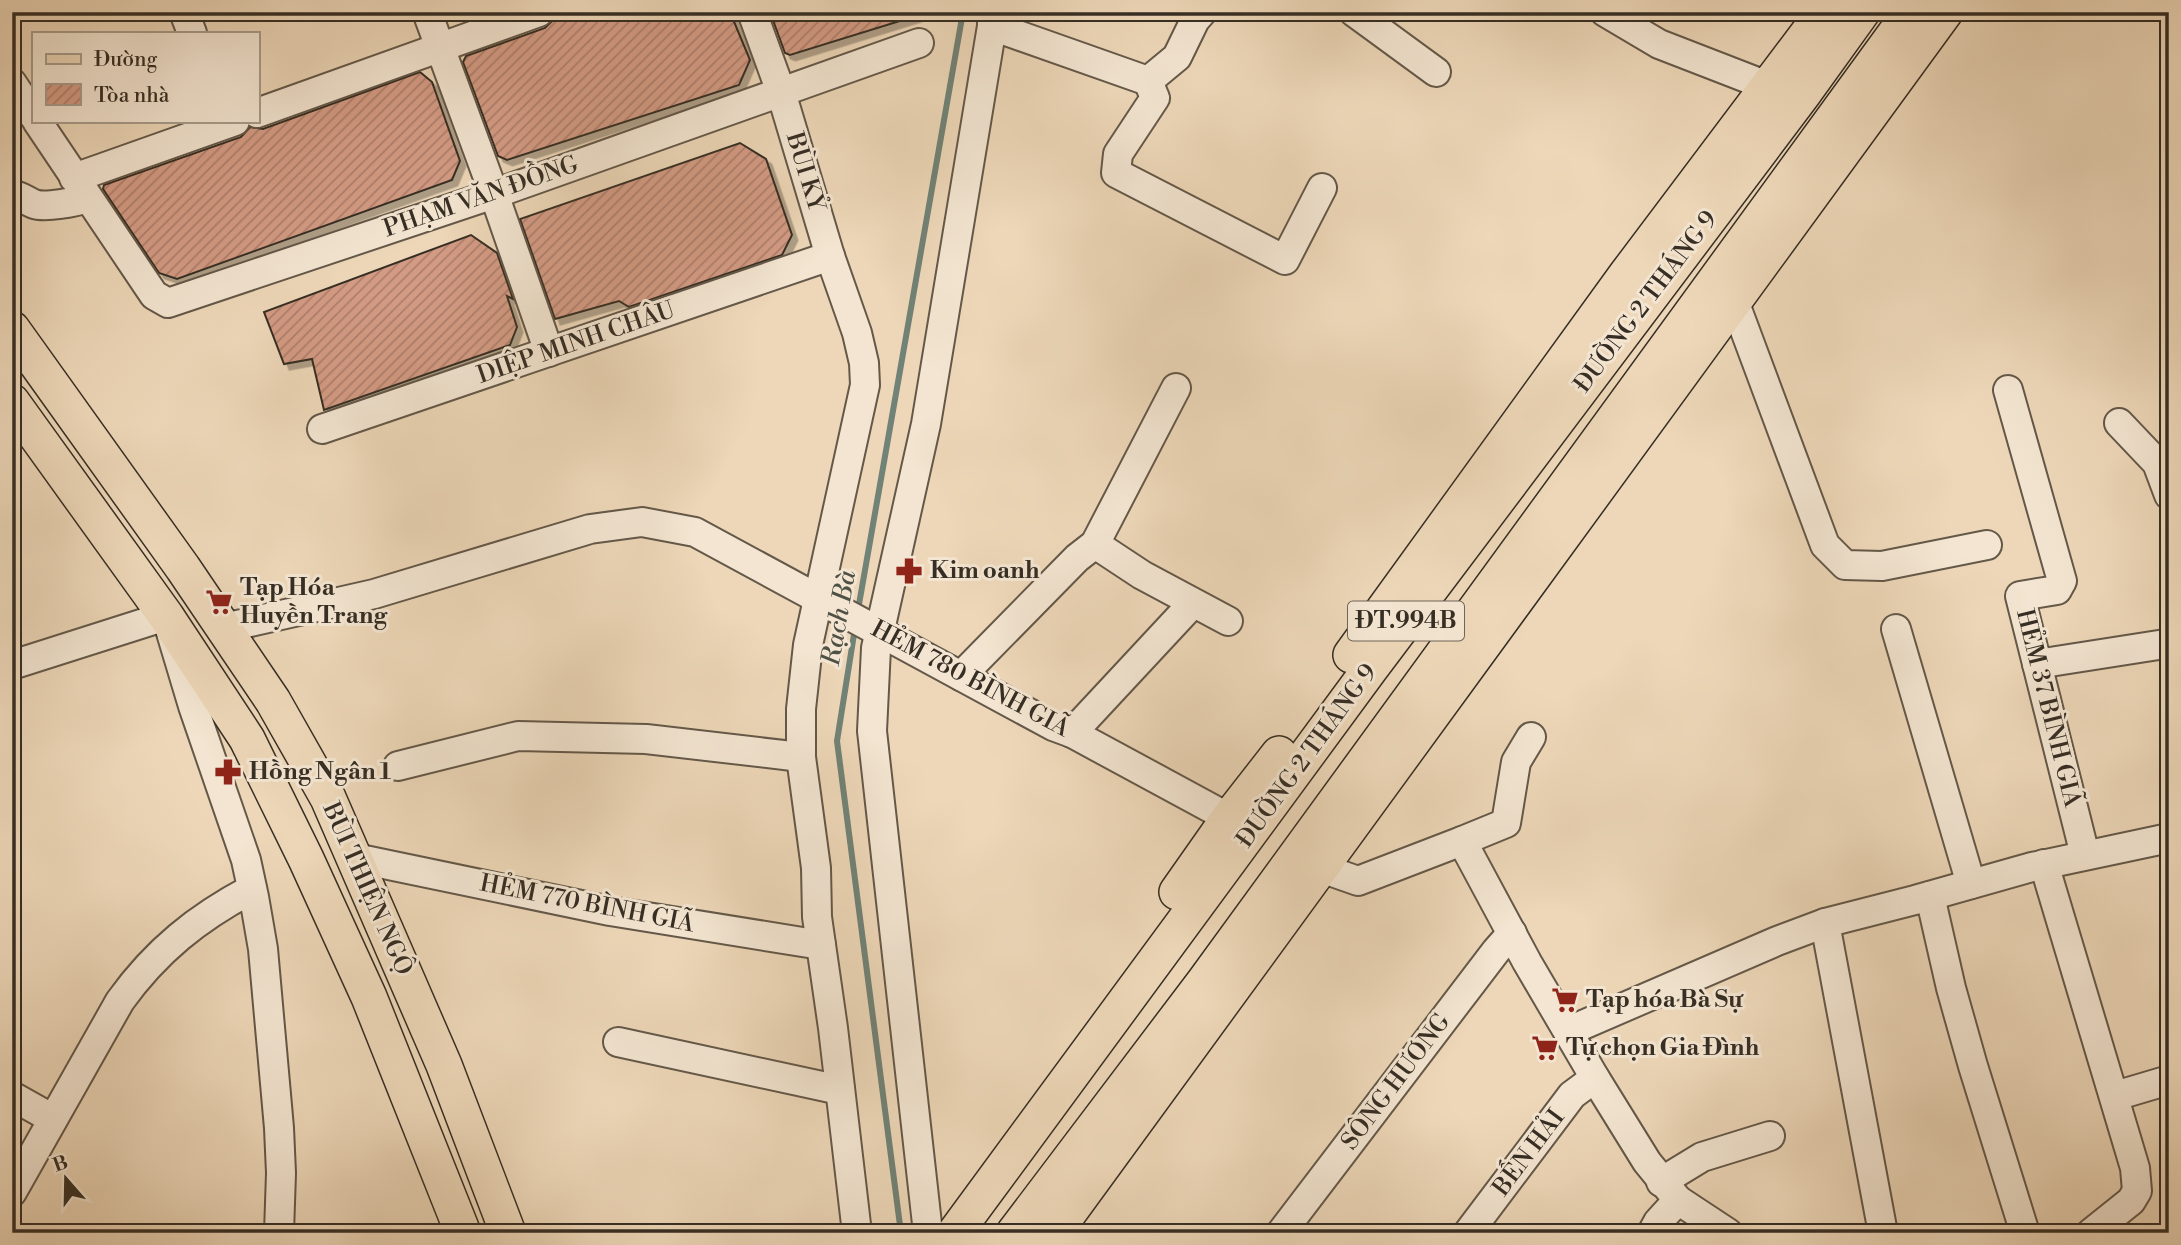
<svg xmlns="http://www.w3.org/2000/svg" width="2181" height="1245" viewBox="0 0 2181 1245" font-family="'Libre Bodoni',serif">
<style>
.lines{fill:none;stroke-linecap:round;stroke-linejoin:round}
.stream{stroke:#718276;stroke-width:6}
.building{fill:url(#building-hatch);stroke:#362e24;stroke-width:2;filter:url(#shadow)}
.minor-casing{stroke:#645849;stroke-width:32}
.major-casing{stroke:#362e24;stroke-width:38}
.minor{stroke:#f3e5d1;stroke-width:28}
.major{stroke:#edd7b8;stroke-width:35}
.labels{text-anchor:middle;dominant-baseline:central;stroke-width:6;stroke-linejoin:round;paint-order:stroke}
.shield{fill:#f3e5d1;stroke:#6f6558;stroke-width:2}
.shield-label{font-size:23px;font-weight:bold;fill:#362e24}
.street-label{font-size:24px;fill:#362e24;stroke:#f3e5d1}
.poi-label{font-size:24px;font-weight:bold;fill:#362e24;stroke:#f3e5d1;text-anchor:start}
.water-label{font-size:26px;font-style:italic;fill:#4f5146;stroke:#f3e5d1}
</style>
<defs>
<pattern id="building-hatch" width="6" height="6" patternUnits="userSpaceOnUse" patternTransform="scale(1.75)"><rect width="6" height="6" fill="#d49b84"/><path d="M-1 1l2-2M0 6l6-6M5 7l2-2" fill="none" stroke="#ad7f6c"/></pattern>
<filter id="shadow"><feDropShadow dx="5.5" dy="5.5" stdDeviation="0" flood-color="#0004"/></filter>
</defs>
<rect width="100%" height="100%" fill="#edd7b8"/>
<filter id="stains"><feTurbulence type="fractalNoise" baseFrequency=".00286" numOctaves="4"/><feColorMatrix values="0 0 0 0 .2 0 0 0 0 .09 0 0 0 0 .02 0 0 0 .5 -.17"/></filter>
<radialGradient id="worn" r=".72"><stop offset=".6" stop-color="#630" stop-opacity="0"/><stop offset="1" stop-color="#630" stop-opacity=".3"/></radialGradient>
<g class="lines">
<g class="stream">
<path d="M858 610 963 12"/>
<path d="M855 628 837 741 901 1233"/>
</g>
</g>
<g class="building">
<path d="M573 12H730L750 60 739 85 507 160 498 156 463 62 466 56 545 28 554 19Z"/>
<path d="M770 12H916V16L790 55 785 53Z"/>
<path d="M420 72 432 82 460 161 452 180 177 279 159 273 103 189 104 185 241 137 250 127 263 129Z"/>
<path d="M740 143 766 159 792 235 782 255 629 307 619 301 555 319 520 219Z"/>
<path d="M471 235 497 253 513 299 507 296 517 327 510 345 324 410 312 359 284 364 264 312Z"/>
</g>
<g class="lines">
<g class="minor-casing">
<g id="minor">
<path d="M184 12 192 33"/>
<path d="M427 12 494 194 549 352"/>
<path d="M752 12 781 92 830 256 857 333 864 363 865 385 808 645 801 709V757L816 868 817 917 833 1028 857 1233"/>
<path d="M1354 12 1436 72"/>
<path d="M1605 12 1659 44 1770 87"/>
<path d="M992 26 1148 81 1155 98 1118 154 1116 173 1285 260 1322 188"/>
<path d="M1148 81 1177 57 1195 20 1202 12"/>
<path d="M12 83 33 115"/>
<path d="M257 113 539 12"/>
<path d="M37 121 154 295 168 303 494 194 919 43"/>
<path d="M74 178 235 121"/>
<path d="M12 195C22 196 26 201 34 204 45 208 76 202 87 198"/>
<path d="M1734 301 1825 545 1845 565 1882 566 1987 545"/>
<path d="M2008 390 2062 581 2057 590 2020 596 2085 855"/>
<path d="M2119 423 2157 463 2169 495"/>
<path d="M322 429 830 256"/>
<path d="M1095 544 1142 575 1228 621"/>
<path d="M224 628 374 594 590 529 642 522 695 532 1053 726 1072 733 1229 818"/>
<path d="M1896 629 1971 884"/>
<path d="M2037 664 2165 644"/>
<path d="M12 665 166 616 193 706 246 860 254 897 263 949 279 1128 281 1173 279 1233"/>
<path d="M961 676 1077 558 1095 544 1176 388"/>
<path d="M1072 733 1193 603"/>
<path d="M398 766 518 736 646 739 801 757"/>
<path d="M1462 841 1506 823 1516 762 1531 737"/>
<path d="M355 858 610 911 821 945"/>
<path d="M2044 864 2135 1168 2137 1191 2131 1201 2091 1233"/>
<path d="M1321 868 1358 881 1462 841 1527 962 1595 1078 1647 1162 1678 1200 1728 1233"/>
<path d="M1930 896 1951 988 1973 1066 2025 1233"/>
<path d="M1825 923 1883 1233"/>
<path d="M1569 1031 1777 941 1825 923 1915 900 2032 867 2169 838"/>
<path d="M618 1042 840 1090"/>
<path d="M12 1096 53 1119"/>
<path d="M2115 1096 2169 1080"/>
<path d="M1661 1182 1702 1157 1770 1136"/>
<path d="M12 1192 120 1001C156 951 197 918 252 889"/>
<path d="M928 1233 872 731 876 648 926 424 992 26V12"/>
<path d="M1281 1233 1496 951 1512 933"/>
<path d="M1468 1233 1572 1095 1595 1078"/>
<path d="M1652 1233 1658 1222 1678 1200"/>
</g>
</g>
<g class="major-casing">
<g id="major">
<path d="M12 329 183 568 273 701 328 798 444 1065 508 1233"/>
<path d="M12 402 166 616 247 739 306 859 369 997 463 1233"/>
<path d="M1351 655 1626 275 1824 12"/>
<path d="M1177 892 1229 818 1279 754"/>
<path d="M955 1233 1370 669 1803 94 1862 12"/>
<path d="M1014 1233 1204 982 1911 12"/>
<path d="M1054 1233 1945 12"/>
</g>
</g>
<use href="#minor" class="minor"/>
<use href="#major" class="major"/>
</g>
<defs>
<g id="pharmacy-bare" transform="scale(2.1)"><path d="M-2-6h4v4h4v4h-4v4h-4v-4h-4v-4h4Z" fill="#8f2418" stroke="#f3e5d1" stroke-width="2.5" paint-order="stroke"/></g>
<g id="supermarket-bare" transform="scale(2.1)"><path d="M-6-5.5h2.5l.6 2H6L4.5 2H-2.5L-4.4-4H-6ZM-1.5 3.2a1.3 1.3 0 1 0 .1 0ZM3 3.2a1.3 1.3 0 1 0 .1 0Z" fill="#8f2418" stroke="#f3e5d1" stroke-width="2.5" paint-order="stroke"/></g>
</defs>
<g fill-rule="evenodd">
<use href="#pharmacy-bare" x="909" y="571"/>
<use href="#supermarket-bare" x="219" y="602"/>
<use href="#pharmacy-bare" x="228" y="772"/>
<use href="#supermarket-bare" x="1565" y="1000"/>
<use href="#supermarket-bare" x="1545" y="1048"/>
</g>
<g class="labels">
<rect class="shield" x="1348" y="601.5" width="116" height="39" rx="5"/>
<g class="shield-label">
<text x="1406" y="621">ĐT.994B</text>
</g>
<g class="street-label">
<text transform="translate(805 172) rotate(73)">BÙI KỶ</text>
<text transform="translate(481 197) rotate(-19)">PHẠM VĂN ĐỒNG</text>
<text transform="translate(1646 302) rotate(-53)">ĐƯỜNG 2 THÁNG 9</text>
<text transform="translate(576 343) rotate(-19)">DIỆP MINH CHÂU</text>
<text transform="translate(970 679) rotate(28)">HẺM 780 BÌNH GIÃ</text>
<text transform="translate(2048 708) rotate(76)">HẺM 37 BÌNH GIÃ</text>
<text transform="translate(1307 756) rotate(-54)">ĐƯỜNG 2 THÁNG 9</text>
<text transform="translate(367 889) rotate(66)">BÙI THIỆN NGỘ</text>
<text transform="translate(587 904) rotate(11)">HẺM 770 BÌNH GIÃ</text>
<text transform="translate(1396 1082) rotate(-53)">SÔNG HƯƠNG</text>
<text transform="translate(1529 1153) rotate(-53)">BẾN HẢI</text>
</g>
<g class="poi-label">
<text x="930" y="571">Kim oanh</text>
<text x="240" y="588">Tạp Hóa<tspan x="240" dy="28">Huyền Trang</tspan></text>
<text x="249" y="772">Hồng Ngân 1</text>
<text x="1586" y="1000">Tạp hóa Bà Sự</text>
<text x="1566" y="1048">Tự chọn Gia Đình</text>
</g>
<g class="water-label">
<text transform="translate(839 618) rotate(-80)">Rạch Bà</text>
</g>
</g>
<rect width="2181" height="1245" fill="none" stroke="#edd7b8" stroke-width="42"/>
<rect x="14" y="14" width="2153" height="1217" fill="none" stroke="#362e24" stroke-width="3.5"/>
<rect x="21" y="21" width="2139" height="1203" fill="none" stroke="#362e24" stroke-width="2"/>
<rect x="32" y="32" width="228" height="91" fill="#f3e5d1" stroke="#a79c8c" stroke-width="2"/>
<rect x="46" y="54" width="35" height="10" fill="#edd7b8" stroke="#a79c8c" stroke-width="2"/>
<text x="94" y="66" font-size="21" fill="#362e24">Đường</text>
<rect x="46" y="84" width="35" height="21" fill="url(#building-hatch)" stroke="#a79c8c" stroke-width="2"/>
<text x="94" y="102" font-size="21" fill="#362e24">Tòa nhà</text>
<g transform="translate(66 1179) rotate(340)" stroke="#f3e5d1" stroke-width="5" paint-order="stroke">
<path d="M0-5L12 26L0 18L-12 26Z" fill="#362e24"/>
<text y="-10" font-size="19" font-weight="bold" text-anchor="middle" fill="#362e24">B</text>
</g>
<rect width="100%" height="100%" filter="url(#stains)"/>
<rect width="100%" height="100%" fill="url(#worn)"/>
</svg>
